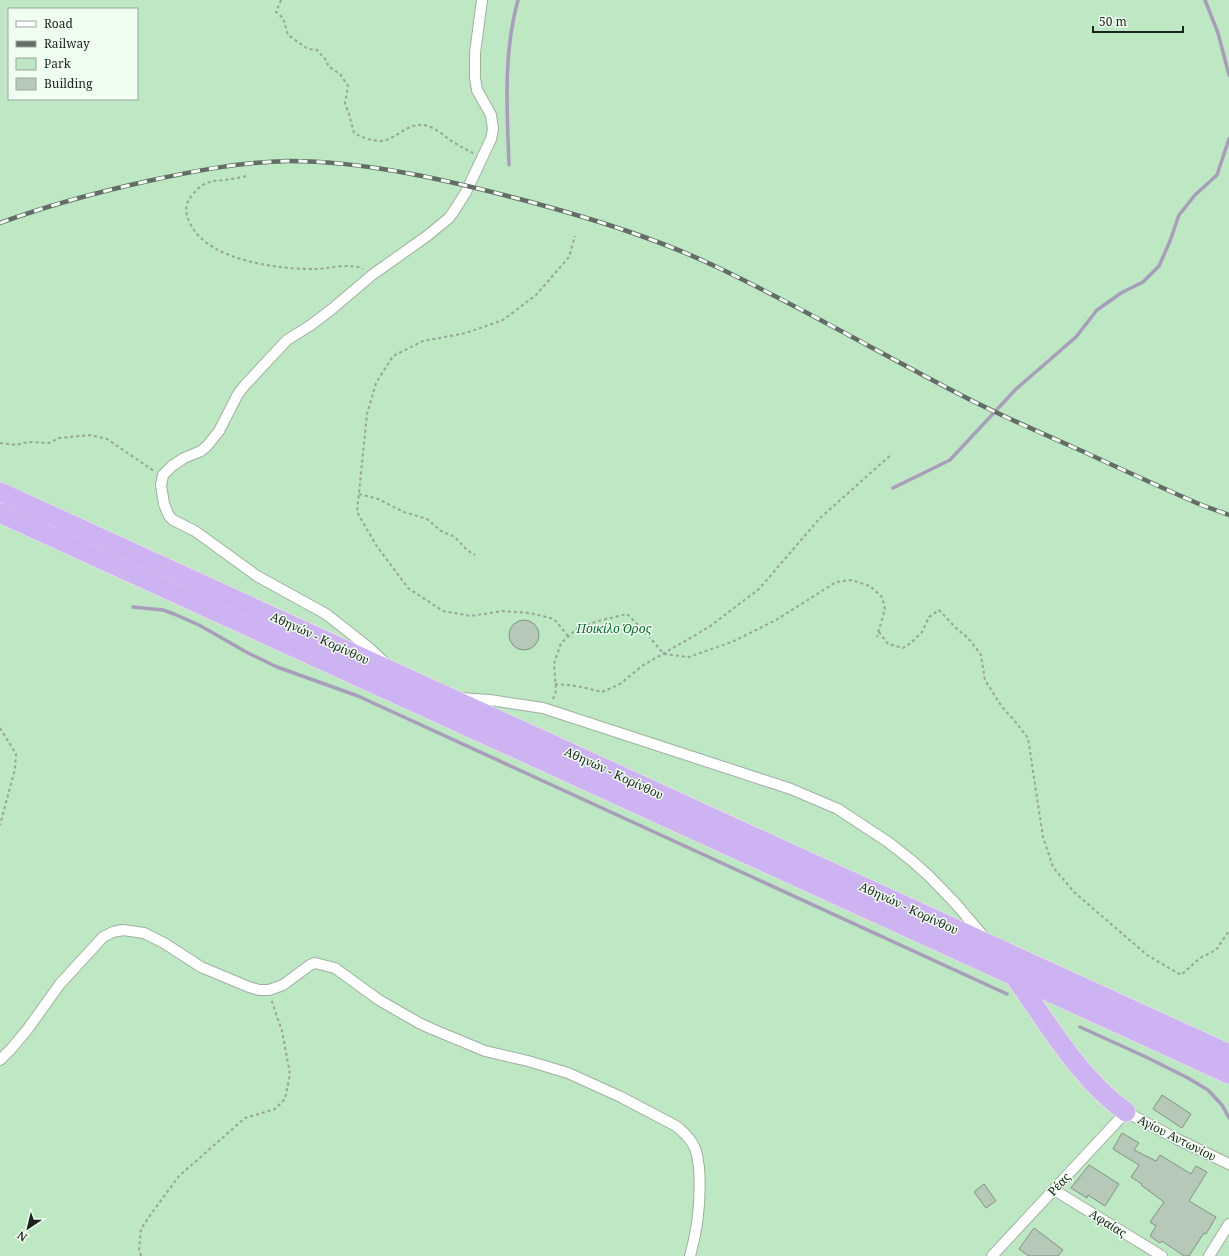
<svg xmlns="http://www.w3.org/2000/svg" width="1229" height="1256" viewBox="0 0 1229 1256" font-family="'Noto Serif',serif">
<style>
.green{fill:#bee7c4;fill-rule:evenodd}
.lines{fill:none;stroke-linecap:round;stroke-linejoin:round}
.stream{stroke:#a89eb9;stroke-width:3.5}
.building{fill:#b6c8b8;stroke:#829384}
.street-casing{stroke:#9fb0a1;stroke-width:12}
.highway-casing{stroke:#dfe0df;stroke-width:21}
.path{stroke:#98a399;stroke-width:2;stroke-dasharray:3 3;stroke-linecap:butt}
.street{stroke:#fff;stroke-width:10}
.highway{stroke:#ceb3f3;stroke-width:19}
.rail-casing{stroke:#646d65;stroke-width:4.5}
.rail{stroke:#f0fef1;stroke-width:3;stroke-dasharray:9;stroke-linecap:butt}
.labels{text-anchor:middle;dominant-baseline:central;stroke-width:3;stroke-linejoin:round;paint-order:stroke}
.park-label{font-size:12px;font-style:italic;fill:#086a2b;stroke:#f0fef1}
.street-label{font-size:12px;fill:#1b211c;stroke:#f0fef1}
</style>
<rect width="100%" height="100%" fill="#f0fef1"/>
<path class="green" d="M0 0H1229V1256H0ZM9 9H137V99H9Z"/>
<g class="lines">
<g class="stream">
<path d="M1205 0 1218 33 1229 75"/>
<path d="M509 165C507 110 503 54 518 0"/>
<path d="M893 488 950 460 1016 389 1076 337 1097 310 1121 293 1143 282 1159 266 1170 241 1179 215 1195 195 1217 175 1229 139"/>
<path d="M133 607 163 610 174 614 199 625 248 653 277 667 358 696 1007 994"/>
<path d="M1080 1027 1146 1057 1188 1078 1208 1090 1222 1105 1229 1118"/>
</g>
</g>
<g class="building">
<circle cx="524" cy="635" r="15"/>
<path d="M1162 1095 1191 1114 1182 1128 1153 1109Z"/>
<path d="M1122 1133 1139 1143 1134 1150 1156 1161 1160 1155 1191 1174 1196 1166 1207 1172 1189 1201 1216 1217 1206 1234 1204 1233 1189 1256H1184L1162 1241 1160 1243 1150 1236 1156 1226 1150 1222 1164 1202 1141 1185 1142 1184 1131 1177 1139 1165 1113 1149Z"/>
<path d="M1089 1165 1119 1184 1105 1206 1088 1195 1087 1198 1071 1188Z"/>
<path d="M984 1184 996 1201 986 1208 974 1192Z"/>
<path d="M1034 1228 1063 1250 1058 1256H1029L1019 1249Z"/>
</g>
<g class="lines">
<g class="street-casing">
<g id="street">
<path d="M383 661 368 647 326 614 257 576 195 531 173 520 169 516 164 504 161 485 163 475 172 466 184 458 201 451 207 446 219 431 238 394 245 385 287 340 311 325 332 309 372 275 427 236 449 218 454 211 466 192 491 139 493 129 491 115 477 90 475 78V53L482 0"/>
<path d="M459 698 490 700 543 708 791 789 838 809 888 842 911 860 929 876 956 904 984 937"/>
<path d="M0 1060 11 1049 27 1030 60 984 103 937 113 932 123 930 144 933 164 943 201 967 249 987 259 990H269L283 985 310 965 315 963 335 968 379 1000 419 1023 432 1029 485 1051 528 1061 568 1073 621 1097 676 1126C686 1134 694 1142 697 1155 698 1159 698 1163 699 1167 701 1196 698 1228 690 1256"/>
<path d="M1054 1190 1162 1256"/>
<path d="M992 1256 1126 1112 1177 1139 1229 1164"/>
<path d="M1209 1256 1229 1224"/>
</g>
</g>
<g class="highway-casing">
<g id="highway">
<path d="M0 492 1229 1054"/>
<path d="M0 513 1229 1074"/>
<path d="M1015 977C1048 1024 1079 1078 1126 1112"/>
</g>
</g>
<g class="path">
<path d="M281 0 276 12 283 18 288 35 308 49 317 50 327 61 328 66 340 74 348 86 345 103 349 114 354 133C362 137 371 141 381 141 395 140 407 123 424 125 435 127 444 136 453 142 460 146 466 150 473 153"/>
<path d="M246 176C239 178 232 179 225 180 220 181 214 180 210 182 204 183 198 188 195 192 184 203 184 212 191 225 209 261 281 270 318 269 330 268 352 263 363 269"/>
<path d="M0 443 16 445 28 442 49 443 59 438 90 435 107 439 154 471"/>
<path d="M359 494 378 499 404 512 427 519 441 531 455 537 467 550 475 555"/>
<path d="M879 632 888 644 903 648 911 643 922 632 929 617 939 610 958 630 967 637 976 648 981 655 985 680 1002 707 1014 720 1028 738 1043 837 1053 867 1074 892 1147 955 1181 975 1200 958 1216 950 1229 931"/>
<path d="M568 636 554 619 530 613 502 611 471 616 443 611 408 588 376 545 357 512 367 414 376 383 393 356 423 341 466 333 503 320 536 295 569 257 575 236"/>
<path d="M555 684 577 686 602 692 620 684 642 666 709 627 759 589 820 518 892 454"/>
<path d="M553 699 556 691 554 664 561 643 579 627 602 620 627 614 646 633 664 654 689 657 734 641 776 620 836 582 851 580 870 586 882 597 885 609 877 637"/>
<path d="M0 728 16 754 15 769 0 825"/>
<path d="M141 1256 139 1250 141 1229 151 1214 179 1176 245 1118 275 1109 285 1099 290 1074 282 1031 271 999"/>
</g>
<use href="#street" class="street"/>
<use href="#highway" class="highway"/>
<g class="rail-casing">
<path id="rail" d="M0 223C49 205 98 192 148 181 194 171 241 162 288 161 368 161 451 181 527 201 593 219 659 239 721 269 802 308 880 353 959 394 999 415 1041 433 1082 451 1121 469 1160 487 1199 504L1229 515"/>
</g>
<use href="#rail" class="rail"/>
</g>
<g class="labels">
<g class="park-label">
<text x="614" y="628">Ποικίλο Όρος</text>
</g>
<g class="street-label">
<text transform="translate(320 638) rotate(25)">Αθηνών - Κορίνθου</text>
<text transform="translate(614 773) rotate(25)">Αθηνών - Κορίνθου</text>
<text transform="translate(909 908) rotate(25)">Αθηνών - Κορίνθου</text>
<text transform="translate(1177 1138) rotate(27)">Αγίου Αντωνίου</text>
<text transform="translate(1059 1184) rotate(-47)">Ρέας</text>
<text transform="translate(1108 1223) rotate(32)">Αφαίας</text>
</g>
</g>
<rect x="8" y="8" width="130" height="92" fill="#f0fef1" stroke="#9ba69c"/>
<rect x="16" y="21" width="20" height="6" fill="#ffffff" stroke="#9ba69c"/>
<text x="44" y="28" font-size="12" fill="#1b211c">Road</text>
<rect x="16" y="41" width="20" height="6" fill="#646d65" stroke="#9ba69c"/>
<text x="44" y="48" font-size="12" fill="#1b211c">Railway</text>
<rect x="16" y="58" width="20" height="12" fill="#bee7c4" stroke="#9ba69c"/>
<text x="44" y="68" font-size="12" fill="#1b211c">Park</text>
<rect x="16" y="78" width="20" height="12" fill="#b6c8b8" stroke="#9ba69c"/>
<text x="44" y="88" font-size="12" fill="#1b211c">Building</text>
<g transform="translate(28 1228) rotate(215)" stroke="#f0fef1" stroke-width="3" paint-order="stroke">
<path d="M0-3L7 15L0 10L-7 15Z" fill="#1b211c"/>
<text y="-6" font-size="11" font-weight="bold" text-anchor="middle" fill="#1b211c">N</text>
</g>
<path d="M1093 26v6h90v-6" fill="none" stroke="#1b211c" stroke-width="2"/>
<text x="1099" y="26" font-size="12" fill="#1b211c" stroke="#f0fef1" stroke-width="3" paint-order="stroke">50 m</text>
</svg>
